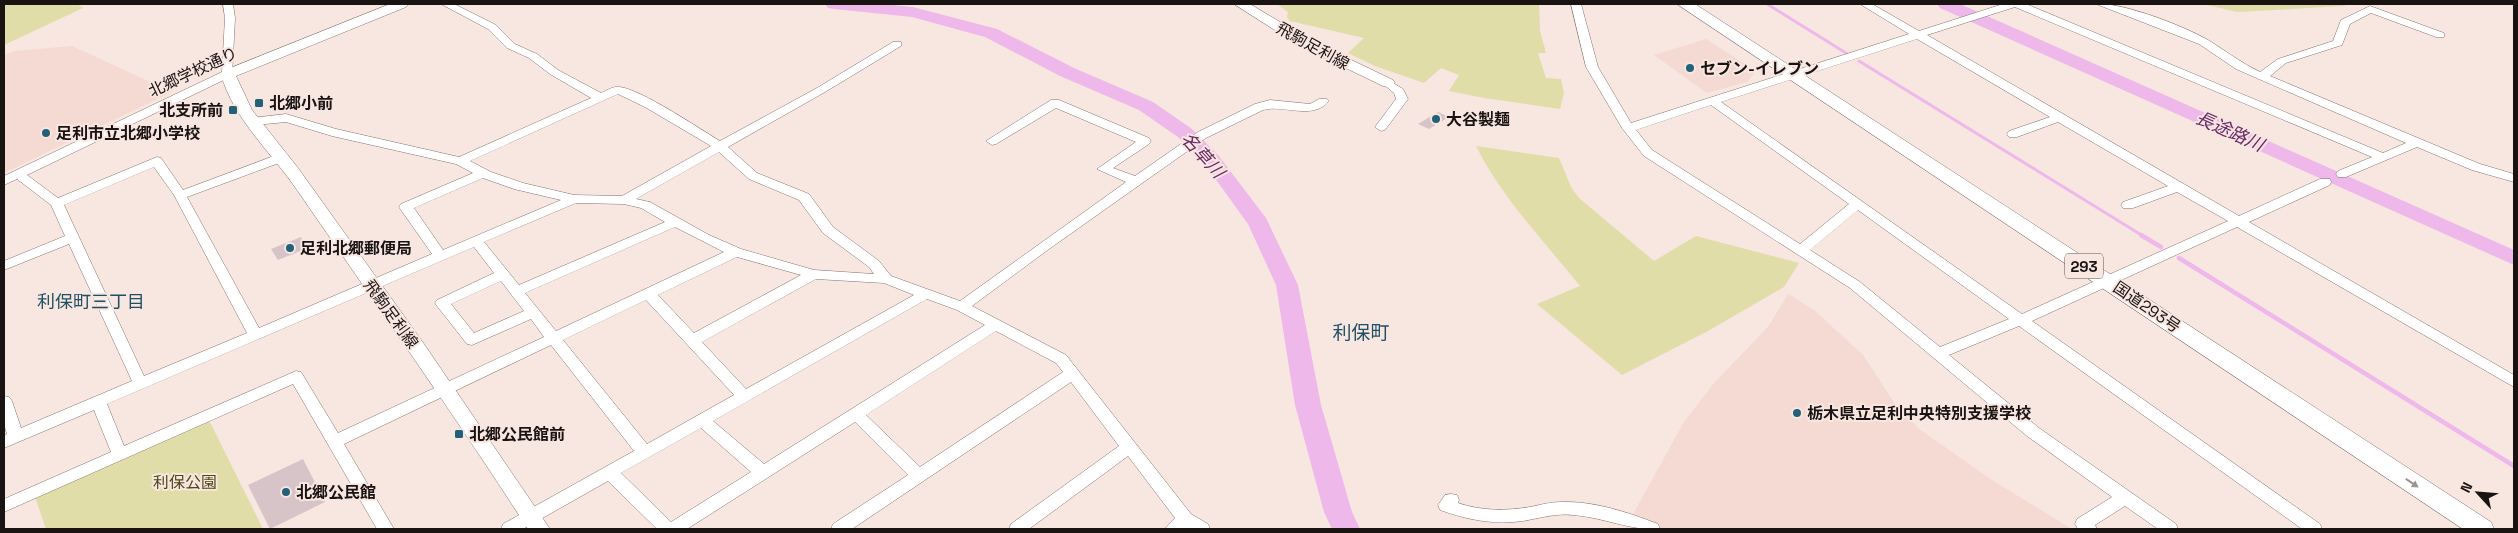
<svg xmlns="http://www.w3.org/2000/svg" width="2518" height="533" viewBox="0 0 2518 533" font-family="'Space Grotesk','Noto Sans JP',sans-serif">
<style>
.built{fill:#f4dad2}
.green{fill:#e0dda8}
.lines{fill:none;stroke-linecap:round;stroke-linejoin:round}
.stream-far1{stroke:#eeb8eb;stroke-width:3}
.stream{stroke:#eeb8eb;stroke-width:4.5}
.river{fill:#eeb8eb;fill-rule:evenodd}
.building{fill:#d6c4c8}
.minor-casing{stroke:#83736e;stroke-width:1}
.major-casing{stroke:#83736e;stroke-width:1}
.highway-casing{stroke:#83736e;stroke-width:1}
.minor{fill:#fff;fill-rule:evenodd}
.major{fill:#fff;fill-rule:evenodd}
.highway{fill:#fff;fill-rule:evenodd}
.oneway{fill:#989594}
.poi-dot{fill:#236178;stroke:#f8e6e1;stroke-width:2}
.labels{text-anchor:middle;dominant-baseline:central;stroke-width:4;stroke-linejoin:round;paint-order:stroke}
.shield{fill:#f8e6e1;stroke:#5c5250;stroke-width:1}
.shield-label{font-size:15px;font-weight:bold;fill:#191312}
.street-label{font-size:16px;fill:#191312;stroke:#f8e6e1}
.poi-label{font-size:16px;font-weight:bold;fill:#191312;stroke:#f8e6e1;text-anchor:start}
.park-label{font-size:16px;fill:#4c4813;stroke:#f8e6e1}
.water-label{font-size:18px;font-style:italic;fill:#692b67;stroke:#f8e6e1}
.neighbourhood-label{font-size:18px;fill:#1f4f62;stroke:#f8e6e1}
.quarter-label{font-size:19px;fill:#1f4f62;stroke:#f8e6e1}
</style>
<rect width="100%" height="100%" fill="#f8e6e1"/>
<g class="built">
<path d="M1706 39 1748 66 1754 74 1747 82 1707 93 1654 55Z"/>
<path d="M72 46 172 92 4 173V55L15 51Z"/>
<path d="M1788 294 1814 310 1863 355 1895 404 1919 429 1992 480 2072 529H1663L1632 516 1684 422 1714 383 1768 327Z"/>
</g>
<g class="green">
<path d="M4 4H77L83 8 4 45Z"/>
<path d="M1277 4H1539L1540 31 1546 53H1538L1546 78 1561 79 1564 93 1560 109 1484 98 1449 91 1459 75 1441 68 1424 83 1375 66 1348 53 1364 38 1290 21 1287 17 1288 12Z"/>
<path d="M2203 4H2346L2345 6 2237 12Z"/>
<path d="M1476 146 1559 158 1571 187 1579 198 1654 261 1696 236 1799 263 1784 287 1708 331 1622 375 1537 304 1580 286C1544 241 1502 198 1476 146Z"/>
<path d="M209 420 263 529H46L35 497Z"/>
</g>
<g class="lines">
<g class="stream-far1">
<path d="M1767 4 1846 53"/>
<path d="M1859 61 2143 236"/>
</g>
<g class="stream">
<path d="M2141 235 2161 247"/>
<path d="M2179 258 2514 466"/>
</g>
<g class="river">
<path d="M825 4H883L913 7 997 29 1074 68 1153 102 1192 129 1218 155 1266 218 1298 285 1321 405 1352 512 1360 529H1332L1324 512 1295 405 1276 285 1248 224 1204 163 1178 137 1139 110 1060 76 985 37 912 17 834 9 828 8Z"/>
<path d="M1937 4H1960L2514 250V265L1940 8Z"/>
</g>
</g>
<g class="building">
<path d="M1438 112 1449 117 1429 129 1418 124Z"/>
<path d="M301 237 308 248 278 260 271 249Z"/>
<path d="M303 459 325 502 270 529 248 485Z"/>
</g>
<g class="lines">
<g class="minor-casing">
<g id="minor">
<path d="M223 4H233L235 18 232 76 27 175 58 198 157 157 161 158 183 190 279 154H287L289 157 287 160 187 197 259 328 432 254 399 207 401 204 473 173 456 164 332 136 286 122 255 125 251 124 249 121 251 118 286 114 336 129 459 157 591 98 550 74 529 58 507 48 488 29 441 4H454L496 25 515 44 537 54 558 70 601 93C606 91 613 86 619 87 639 88 700 129 720 141L817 88 893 42H901V46L825 92 728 147 757 173 809 194 833 227 879 261 891 276 960 301 1126 182 1097 169 1136 142 1056 108 996 144 992 145 986 141 1051 100H1059L1149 138 1151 141 1149 144 1113 168 1135 176 1198 132 1255 104 1270 100 1310 104 1319 99H1327L1329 101C1312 121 1285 104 1263 110L1206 138 1049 249 972 306 1066 355 1191 514 1208 524 1210 529H1164L1175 518 1128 456 1029 529H1009L1011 524 1119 446 1071 382 852 529H831L833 524 908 475 855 422 687 529H657L608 481 523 529H501L503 524 634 451 551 345 344 444 394 529H377L293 384 4 512V499L111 452 94 410 4 448V436L7 434 4 424V396L9 397 12 401 21 428 132 381 69 244 4 270V261L65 236 51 205 17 179 4 185V176L222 72 225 18ZM618 94 645 107 711 146 622 196 574 195 523 183 491 172 470 161ZM719 152 749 179 799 200 823 233 869 267 874 274 814 270 741 249 709 235 650 202 636 199ZM154 167 174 195 247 333 144 376 64 205ZM483 178 514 189 561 200 443 250 414 208ZM576 203 624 204 641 208 665 222 519 285 484 242ZM675 227 724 252 556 331 525 293ZM474 247 494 273 437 300 435 303 437 306 467 344 472 345 531 319 544 337 338 433 301 372 296 371 124 446 107 404ZM737 257 801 275 694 333 658 295ZM816 279 884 283 914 295 746 389 702 342ZM501 281 524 311 474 333 451 304ZM927 299 957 310 985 325 764 464 713 421ZM646 300 734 395 647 444 563 340ZM996 331 1056 363 1063 372 920 467 866 415ZM701 428 751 472 671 522 621 473Z"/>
<path d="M1571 4H1581L1598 67 1631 123 1909 34 1860 4H1872L1919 31 2003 4H2026L2383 153 2406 143 2236 69 2199 44 2096 4C2122 2 2184 26 2208 40 2226 51 2241 63 2260 72L2278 59 2333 41 2341 20 2370 6 2444 33V37H2436L2371 13 2350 24 2342 45 2286 63 2270 76 2480 164 2514 174V182L2472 170 2417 147 2346 177H2338L2336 174 2338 171 2372 157 2015 7 1927 35 2239 216 2320 179H2330L2331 182 2330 185 2249 222 2514 375V387L2237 227 2032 321 2320 524 2322 529H2302L2019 326 1949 355 2039 428 2176 524 2178 529H2158L2125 506 2095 525 2097 529H2078L2075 524 2077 519 2112 497 2027 436 1850 288 1644 156 1622 128 1586 67ZM1917 39 2050 117 2009 131 2007 134 2009 137H2017L2058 122 2168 186 2123 202 2121 205 2123 208H2133L2177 192 2228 221 2022 314 1721 102ZM1711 105 1849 204 1800 244 1652 150 1636 130ZM1858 210 2009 319 1940 347 1860 282 1810 250Z"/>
<path d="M1388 80 1403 89 1408 99 1385 130 1381 131 1375 127 1396 99 1394 93 1382 83Z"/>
<path d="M1451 494 1457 495 1459 500 1458 503C1481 511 1506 511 1530 507 1540 505 1550 502 1561 502 1594 501 1627 512 1658 524L1660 529C1630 531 1603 517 1573 515 1556 513 1540 518 1523 521 1494 525 1468 520 1440 510L1438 505 1445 495Z"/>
</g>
</g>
<g class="major-casing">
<g id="major">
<path d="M390 4H408L406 7 236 76 252 110 298 168 424 344 550 529H528C454 414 375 303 297 190 272 153 233 119 221 74L223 71Z"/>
<path d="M1234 4H1250L1310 40 1393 80 1395 83 1388 87 1383 86 1300 46Z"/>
</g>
</g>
<g class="highway-casing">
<path id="highway" d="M1677 4H1695L2491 522 2494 529H2463Z"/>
</g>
<use href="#minor" class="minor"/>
<use href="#major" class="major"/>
<use href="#highway" class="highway"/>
</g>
<defs><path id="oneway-solid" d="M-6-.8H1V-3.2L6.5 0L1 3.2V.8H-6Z" transform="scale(1.25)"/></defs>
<use class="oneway" href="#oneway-solid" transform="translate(2412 483) rotate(34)"/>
<g class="poi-dot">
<circle cx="1690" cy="68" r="5"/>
<rect x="254" y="98" width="10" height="10" rx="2.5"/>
<rect x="228" y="105" width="10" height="10" rx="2.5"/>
<circle cx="1436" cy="119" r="5"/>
<circle cx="46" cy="133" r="5"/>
<circle cx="290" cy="248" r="5"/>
<circle cx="1797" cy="413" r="5"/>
<rect x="454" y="429" width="10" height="10" rx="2.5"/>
<circle cx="286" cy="492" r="5"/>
</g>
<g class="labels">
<rect class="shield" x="2065" y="253.5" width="38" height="25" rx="4"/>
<g class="shield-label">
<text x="2084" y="266">293</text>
</g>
<g class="street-label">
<text transform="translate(1313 46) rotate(29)">飛駒足利線</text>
<text transform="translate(193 72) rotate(-25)">北郷学校通り</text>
<text transform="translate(2147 307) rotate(34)">国道293号</text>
<text transform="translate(391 314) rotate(54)">飛駒足利線</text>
</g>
<g class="poi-label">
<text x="1700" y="68">セブン-イレブン</text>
<text x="269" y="103">北郷小前</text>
<text x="223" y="110" text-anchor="end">北支所前</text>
<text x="1446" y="119">大谷製麺</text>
<text x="56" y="133">足利市立北郷小学校</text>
<text x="300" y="248">足利北郷郵便局</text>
<text x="1807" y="413">栃木県立足利中央特別支援学校</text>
<text x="469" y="434">北郷公民館前</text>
<text x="296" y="492">北郷公民館</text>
</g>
<g class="park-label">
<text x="185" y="482">利保公園</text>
</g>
<g class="water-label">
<text transform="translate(2230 131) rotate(24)">長途路川</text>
<text transform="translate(1203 155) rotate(48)">名草川</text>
</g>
<g class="neighbourhood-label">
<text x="91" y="301">利保町三丁目</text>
</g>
<g class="quarter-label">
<text x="1361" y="332">利保町</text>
</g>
</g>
<rect width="2518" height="533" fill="none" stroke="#191312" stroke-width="10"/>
<g transform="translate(2478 493) rotate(296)" stroke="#f8e6e1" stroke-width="4" paint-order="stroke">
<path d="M0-4L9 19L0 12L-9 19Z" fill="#191312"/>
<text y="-8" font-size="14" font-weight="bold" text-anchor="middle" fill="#191312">N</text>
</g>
</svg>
